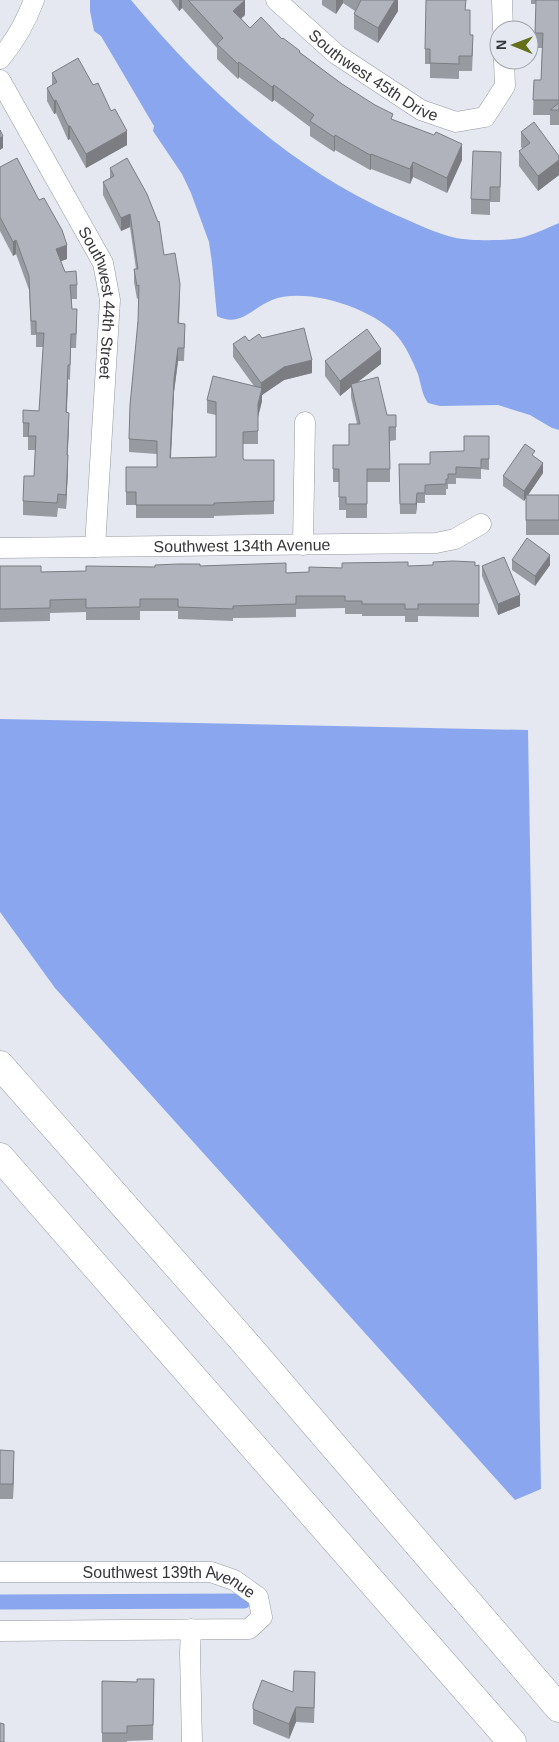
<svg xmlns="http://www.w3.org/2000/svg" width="559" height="1742" viewBox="0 0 559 1742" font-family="Helvetica,sans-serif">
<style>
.water{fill:#8aa6ee}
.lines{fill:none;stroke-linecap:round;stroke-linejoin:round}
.canal{stroke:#8aa6ee;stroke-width:15}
.minor-casing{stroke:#9699a1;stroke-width:21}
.highway-casing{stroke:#9699a1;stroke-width:29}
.minor{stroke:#fff;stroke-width:20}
.highway{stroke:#fff;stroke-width:28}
.wall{fill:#979aa1}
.shaded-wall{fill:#7b7d83}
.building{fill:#b0b3bb;stroke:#7b7d83}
.labels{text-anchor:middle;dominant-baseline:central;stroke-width:4.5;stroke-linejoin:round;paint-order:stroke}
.street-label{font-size:16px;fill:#35363a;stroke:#e5e8f1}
</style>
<rect width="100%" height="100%" fill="#e5e8f1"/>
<g class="water">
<path d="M90 0H131C204 88 290 168 396 215 415 223 435 233 456 238 472 241 504 241 520 238 533 235 547 228 559 223V430L552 428 530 415 498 405 440 406 428 403C422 395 421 384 418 374 413 362 407 348 398 337 376 309 306 286 272 300 252 308 240 328 217 316L212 263 209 242 191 193 182 174 153 131 154 126 101 36 94 31 90 11Z"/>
<path d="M0 719 528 730 541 1489 515 1500 55 988 0 912Z"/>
</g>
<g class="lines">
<path class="canal" d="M0 1602 244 1601"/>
<g class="minor-casing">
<g id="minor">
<path id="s1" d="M276 0 336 54 421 110 456 122 485 117 505 86 504 60"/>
<path d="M502 0 503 30"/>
<path d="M0 59C15 41 26 22 34 0"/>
<path id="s2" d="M0 80 103 263 110 300 95 547"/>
<path d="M303 545 305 422"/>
<path id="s3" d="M0 548 436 543 455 539 481 524"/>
<path id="s4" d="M0 1572H211L234 1580 258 1597 262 1617 249 1629 0 1631"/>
<path d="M191 1629 190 1653 192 1742"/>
</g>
</g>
<g class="highway-casing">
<g id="highway">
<path d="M0 1065 240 1337 559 1708"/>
<path d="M0 1157 512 1742"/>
</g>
</g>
<use href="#minor" class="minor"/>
<use href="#highway" class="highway"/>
</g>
<g class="wall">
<path d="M171 0H245V15L241 18 250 28 282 39 342 84 393 120 462 160 447 193 413 177 410 184 371 169 370 170 335 150 334 152 310 136V127L274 100 272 102 239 77 238 79 217 59V48L182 8 179 11Z"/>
<path d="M322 0H398V11L378 43 354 29V14L355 11 343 3 336 14 322 5Z"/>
<path d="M531 0H559V125H550V115H533L534 80H541L542 48H535L536 4H531Z"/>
<path d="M466 10 473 50 472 71H459V79L430 78V64H425V49Z"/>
<path d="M52 73 127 145 86 168 70 139 68 140 56 113 54 114 47 101V88L52 85Z"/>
<path d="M521 132 559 156V175L538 191 519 166V151L523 149 521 147Z"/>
<path d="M0 167 67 259 61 261 65 272 77 285V299H72V309L77 323 76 348H71L70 380 68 379 67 412 69 427 67 455 68 469 66 509 58 508 57 517 23 515V501L34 476 35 450H28V437H23V410L39 411 43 347H36V335H31L29 290 16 254 13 256 0 231Z"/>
<path d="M501 167 500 202H490V215L471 214V199Z"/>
<path d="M110 168 164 255 180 297 179 323 185 337 184 361H178L174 392 171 458 216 457V415L207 413V400L254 386 233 357V344L262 338 312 373 284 380 262 395V401L258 417V444H243V458L244 460H274V514L214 516V518H136V505H126V467H157V454L129 452V439L138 321 139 298 137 299 134 282V269H136L130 227 121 231 103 195V182L110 178Z"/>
<path d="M325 361 381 364 358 382 387 415 396 427V440L390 441V482H367V518H346V510H339V482H333V445H349L357 424 351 397V387L340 396 325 376Z"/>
<path d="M489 436V470L481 469V479L456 478V484H448V489H446V495H425V503H417L416 514H400L399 464H430L464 451Z"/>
<path d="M535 457 543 473 528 495H559V535H526V498L524 501 503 486V476Z"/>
<path d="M512 560 550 565 535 586 512 570Z"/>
<path d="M479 565V617L418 616V622H405V616H362V614H345V608L296 609V617L233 618V621L178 619V611H140V620H86V612L50 613V621L0 622V566L41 572 86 571 155 567 200 566 286 573 309 572 342 568 408 566H475Z"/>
<path d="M482 566 520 606 498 615 482 576Z"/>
<path d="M0 1450 14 1466 13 1499H0Z"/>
<path d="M154 1679 153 1740 127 1741V1742H102V1681L137 1682Z"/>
<path d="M315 1687 314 1723 296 1722 289 1739 253 1724V1704L293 1692Z"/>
</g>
<g class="shaded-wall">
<path d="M179 0H182V8L179 11Z"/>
<path d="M245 0V15L233 26V11Z"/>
<path d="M336 0H343V3L336 14Z"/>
<path d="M395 0H398V11L378 43V28Z"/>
<path d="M239 62V77L238 79V64Z"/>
<path d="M274 85V100L272 102V87Z"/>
<path d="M56 100V113L54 114V101Z"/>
<path d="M68 126H70V139L68 140Z"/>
<path d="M127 131V145L86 168V154Z"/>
<path d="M335 135V150L334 152V137Z"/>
<path d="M3 136V148L0 150V138Z"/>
<path d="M462 144V160L447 193V178Z"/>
<path d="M371 154V169L370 170V155Z"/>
<path d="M559 160V175L538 191V176Z"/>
<path d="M413 162V177L410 184V169Z"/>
<path d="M130 214V227L121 231V218Z"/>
<path d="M16 240V254L13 256V242Z"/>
<path d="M67 245V259L56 263V249Z"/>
<path d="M178 348V361L174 392 170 471V458L174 379Z"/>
<path d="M381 349V364L351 387V384V387L340 396V381Z"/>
<path d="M312 360V373L284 380 262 395V401L258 417V404L261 393V383L284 367Z"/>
<path d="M68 365V379L66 426V412Z"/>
<path d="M69 413V427L67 469V455Z"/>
<path d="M68 455V469L66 509V495Z"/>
<path d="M543 463V473L524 501V491Z"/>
<path d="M417 493V503L416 514V504Z"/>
<path d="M550 555V565L535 586V576Z"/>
<path d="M520 595V606L498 615V604Z"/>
<path d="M14 1451V1466L13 1499V1484Z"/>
<path d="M296 1707V1722L289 1739V1724Z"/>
</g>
<g class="building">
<path d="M188 0H245L233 11 250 28 261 17 282 39 283 38 300 51 299 52 342 84 375 105 393 114 391 119 434 135 436 132 462 144 447 178 413 162 410 169 371 154 370 155 335 135 334 137 310 121 314 115 274 85 272 87 239 62 238 64 217 44 223 38Z"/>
<path d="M361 0H395L378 28 354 14Z"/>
<path d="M426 0H466L465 10H470V35H473L472 56H459V64L430 63V49H425Z"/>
<path d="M536 0H559V100H533L534 80H541L543 33H535Z"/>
<path d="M78 58 93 85 98 83 111 111 115 109 127 131 86 154 70 126H68L56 100 54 101 47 88 57 82 52 73Z"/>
<path d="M559 103V110H550Z"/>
<path d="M534 122 559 156V160L538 176 519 151 530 143 521 132Z"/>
<path d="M0 130 3 136 0 138Z"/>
<path d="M473 151 501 152 500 187H490V200L471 199Z"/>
<path d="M17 158 39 200 44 198 62 230 67 245 56 249 65 272 76 271 77 285H70L72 309H77L76 334H71L70 365H68L66 412 69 413 67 455H68L66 495 58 494 57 503 23 501 24 476H34L36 436H28L29 423H23V410L39 411 44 333H36V321H31L29 276 16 240 13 242 0 217V167Z"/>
<path d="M127 158 147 194 158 222 159 221 164 255 175 253 180 284 178 323 185 324 184 348H178L174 379 170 458 216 457V402L207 400 213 376 262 388 258 404V431L243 432V458L244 460H274V501L214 503V505H136V492H126V467H157V441L129 439 130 405 138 321 139 285 137 286 134 269H138L130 214 121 218 103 182 114 176 110 168Z"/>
<path d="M304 328 312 360 284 367 261 383 233 344 245 336 249 341 259 334 262 338Z"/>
<path d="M367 329 381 349 340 381 325 361Z"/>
<path d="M378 377 387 415H396V427H389L390 469H367V504H346V497H339V469H333V445H349V424H360L351 384Z"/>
<path d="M464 436H489V459H481V468L456 467V474H448V479H446V484L425 485V493H417L416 504H400L399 464H430V452L464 451Z"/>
<path d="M525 444 535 451 532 455 543 463 524 491 503 476Z"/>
<rect x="526" y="495" width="33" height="25"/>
<path d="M527 538 550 555 535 576 512 560Z"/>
<path d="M504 557 520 595 498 604 482 566Z"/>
<path d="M453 561 475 562V566L479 565V604H418V609H405V604H362V601H345V596H296V604L233 606V609L178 607V599H140V607L86 608V599L50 600V608L0 609V566H41V572L86 571V566L155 567V565L178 564H200V566L286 563V573L309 572V567L342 568V563L408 562V566L433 565V562Z"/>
<path d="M0 1450 14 1451 13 1484H0Z"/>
<path d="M294 1671 315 1672 314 1708 296 1707 289 1724 253 1709V1704L262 1680 293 1692Z"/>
<path d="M137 1679H154L153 1725 127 1726V1733H102V1681L137 1682Z"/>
<path d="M0 1723 4 1724V1742H0Z"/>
</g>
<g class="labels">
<g class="street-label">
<text stroke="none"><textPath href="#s1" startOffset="124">Southwest 45th Drive</textPath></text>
<text stroke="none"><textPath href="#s2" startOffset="248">Southwest 44th Street</textPath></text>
<text stroke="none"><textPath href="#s3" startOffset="242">Southwest 134th Avenue</textPath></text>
<text stroke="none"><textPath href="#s4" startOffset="171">Southwest 139th Avenue</textPath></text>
</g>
</g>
<g transform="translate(514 45) rotate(271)"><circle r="24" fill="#e5e8f1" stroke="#9fa1a8"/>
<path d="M0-4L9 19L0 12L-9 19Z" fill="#636f19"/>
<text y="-8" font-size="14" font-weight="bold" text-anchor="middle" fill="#35363a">N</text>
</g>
</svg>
